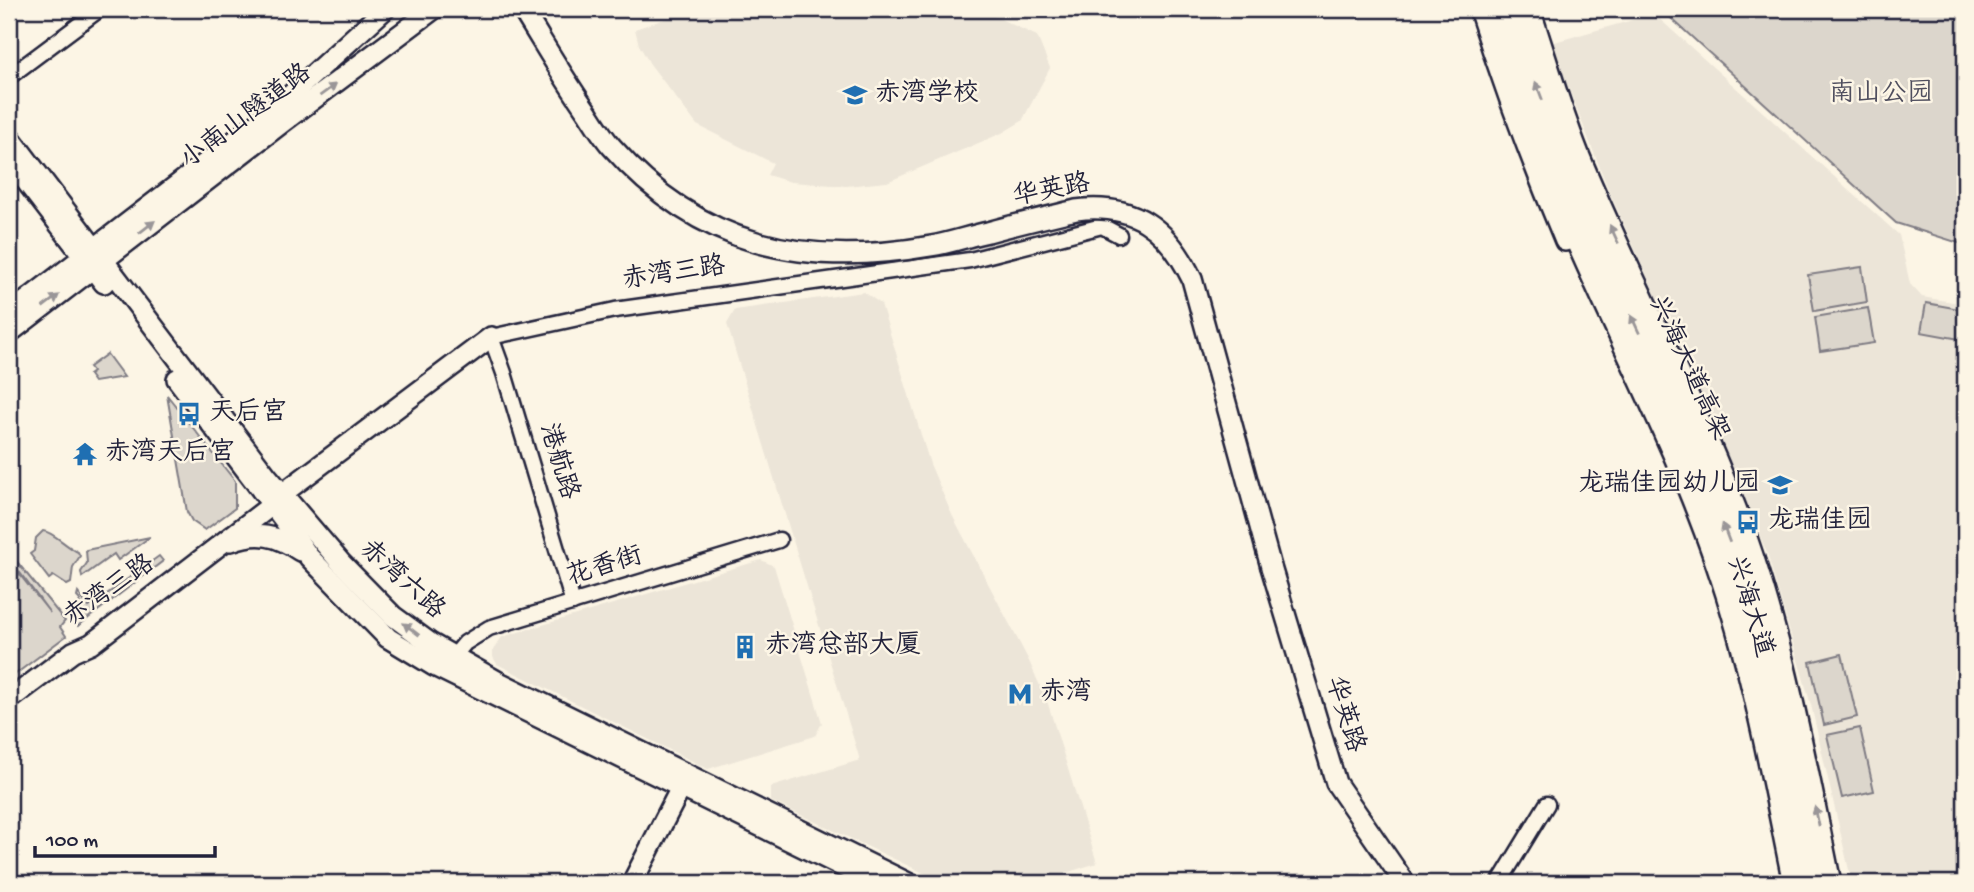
<svg xmlns="http://www.w3.org/2000/svg" width="1974" height="892" viewBox="0 0 1974 892" font-family="'Gochi Hand','LXGW WenKai TC',sans-serif">
<style>
.built{fill:#ece5d8}
.green{fill:#dcd6cc;stroke:#7f7c84;stroke-width:2}
.lines{fill:none;stroke-linecap:round;stroke-linejoin:round}
.street-casing{stroke:#22223b;stroke-width:19}
.secondary-casing{stroke:#22223b;stroke-width:24}
.primary-casing{stroke:#22223b;stroke-width:28}
.street{stroke:#fcf5e5;stroke-width:14}
.secondary{stroke:#fcf5e5;stroke-width:19}
.primary{stroke:#fcf5e5;stroke-width:23}
.secondary-bridge-casing{stroke:#22223b;stroke-width:24;stroke-linecap:butt}
.secondary-bridge{stroke:#fcf5e5;stroke-width:19}
.oneway{fill:#9a9698}
.labels{text-anchor:middle;dominant-baseline:central;stroke-width:5;stroke-linejoin:round;paint-order:stroke}
.poi-label{font-size:26px;fill:#22223b;stroke:#fcf5e5;text-anchor:start}
.park-label{font-size:26px;fill:#504f5f;stroke:#fcf5e5}
.street-label{font-size:26px;fill:#22223b;stroke:#fcf5e5}
</style>
<rect width="100%" height="100%" fill="#fcf5e5"/>
<filter id="ink" filterUnits="userSpaceOnUse"><feTurbulence type="fractalNoise" baseFrequency=".0143" numOctaves="2"/><feDisplacementMap in="SourceGraphic" scale="14" xChannelSelector="R" yChannelSelector="G"/><feConvolveMatrix kernelMatrix="1 2 1 2 8 2 1 2 1" color-interpolation-filters="sRGB"/></filter>
<g filter="url(#ink)">
<g class="built">
<path d="M695 9H979L1037 36 1050 68 1022 121 1002 133 887 182 846 186 791 182 767 175 773 163 697 125 650 64 639 45 635 29Z"/>
<path d="M1654 14 1899 235 1910 284 1922 297 1965 304V883H1852L1811 705 1767 553 1710 417 1609 191 1551 43Z"/>
<path d="M864 292 881 304 930 464 952 515 1028 659 1048 704 1097 863 1034 883H945L771 801V787L860 760 727 324 735 310Z"/>
<path d="M761 560 774 566 822 723 815 736 708 769 497 664 493 657V650L502 637Z"/>
</g>
<g class="green">
<path d="M1661 9H1965V245L1896 223Z"/>
<path d="M1862 267 1867 302 1814 311 1808 275Z"/>
<path d="M1926 303 1965 310V340L1921 332Z"/>
<path d="M1868 308 1874 343 1820 351 1815 317Z"/>
<path d="M107 354 124 377 94 382 89 375 93 372 89 367Z"/>
<path d="M167 395 235 481V508L205 530 192 521 187 512Z"/>
<path d="M43 531C54 532 66 547 78 552L80 556 73 567 71 583 67 585 53 576 49 579 30 554 34 551 36 538Z"/>
<path d="M150 537 118 560 114 554 82 577 81 572 87 563 86 550Z"/>
<path d="M9 552 65 621 60 627 66 636 9 679V561L50 613 9 558Z"/>
<path d="M159 556 163 561 78 626 72 616 78 611 75 606 79 604 80 600 77 597 78 593 89 607Z"/>
<path d="M1842 654 1857 717 1824 725 1810 662Z"/>
<path d="M1860 728 1874 791 1842 798 1827 735Z"/>
</g>
<g class="lines">
<g class="street-casing">
<g id="street">
<path d="M9 77 100 9"/>
<path d="M573 603 504 373 491 337 615 310 970 260 1102 226 1119 235"/>
<path d="M454 656 465 643 489 628 779 540"/>
<path d="M1499 883 1547 804"/>
</g>
</g>
<g class="secondary-casing">
<g id="secondary">
<path d="M1479 9C1504 88 1533 165 1565 241"/>
<path d="M1530 9C1547 60 1562 114 1583 164 1632 280 1691 391 1736 508 1783 629 1805 757 1831 883"/>
<path d="M9 136 267 476 342 564 393 616 430 643 497 681 908 883"/>
<path d="M9 159 104 283"/>
<path d="M9 314 272 112 385 9"/>
<path d="M9 333 283 122 434 9"/>
<path d="M177 379 284 520 309 557 388 638 434 666 876 883"/>
<path d="M231 541C258 531 277 535 300 551"/>
<path d="M1271 567 1336 783 1405 883"/>
<path d="M9 700 73 652 91 644 272 505 282 494 491 337"/>
<path d="M632 883 687 776"/>
</g>
</g>
<g class="primary-casing">
<g id="primary">
<path d="M1491 9C1514 79 1539 150 1568 218 1617 334 1677 444 1718 564 1754 668 1773 776 1795 883"/>
<path d="M1510 9 1584 209 1698 458 1729 539 1764 648 1815 883"/>
</g>
</g>
<use href="#street" class="street"/>
<use href="#secondary" class="secondary"/>
<use href="#primary" class="primary"/>
<g class="secondary-bridge-casing">
<path id="secondary-bridge" d="M522 9C544 44 564 79 588 113 595 124 603 137 612 147 700 247 804 268 931 246 950 243 969 236 988 232 1017 224 1047 217 1076 210 1134 203 1167 227 1192 279L1271 567"/>
</g>
<use href="#secondary-bridge" class="secondary-bridge"/>
</g>
<defs><path id="oneway-solid" d="M-6-.8H1V-3.2L6.5 0L1 3.2V.8H-6Z" transform="scale(1.75)"/></defs>
<g class="oneway">
<use href="#oneway-solid" transform="translate(328 90) rotate(-36)"/>
<use href="#oneway-solid" transform="translate(1539 91) rotate(-111)"/>
<use href="#oneway-solid" transform="translate(147 227) rotate(-38)"/>
<use href="#oneway-solid" transform="translate(1614 234) rotate(-115)"/>
<use href="#oneway-solid" transform="translate(51 301) rotate(-37)"/>
<use href="#oneway-solid" transform="translate(1635 324) rotate(-115)"/>
<use href="#oneway-solid" transform="translate(1726 533) rotate(-111)"/>
<use href="#oneway-solid" transform="translate(411 629) rotate(-143)"/>
<use href="#oneway-solid" transform="translate(1817 816) rotate(-102)"/>
</g>
</g>
<defs>
<g id="school-bare" transform="scale(1.89)"><path d="M0-5L7-2L0 1L-7-2ZM-4 1L0 2.5L4 1V4Q0 6-4 4Z" fill="#1f6fb2" stroke="#fcf5e5" stroke-width="2.5" paint-order="stroke"/></g>
<g id="bus-bare" transform="scale(1.89)"><path d="M-5-6H5V4H4V6H2V4H-2V6H-4V4H-5ZM-3.5-4V0h7V-4ZM-3.5 1.2v1.5H-2V1.2ZM2 1.2v1.5H3.5V1.2Z" fill="#1f6fb2" stroke="#fcf5e5" stroke-width="2.5" paint-order="stroke"/></g>
<g id="temple-bare" transform="scale(1.89)"><path d="M0-6L5-2H3V0L6.5 2.5H4V6H1.5V3h-3V6H-4V2.5H-6.5L-3 0V-2H-5Z" fill="#1f6fb2" stroke="#fcf5e5" stroke-width="2.5" paint-order="stroke"/></g>
<g id="building-bare" transform="scale(1.89)"><path d="M-4-6H4V6H1V3H-1V6H-4ZM-2.5-4.3h1.7v1.8h-1.7ZM.8-4.3h1.7v1.8H.8ZM-2.5-1h1.7V.8h-1.7ZM.8-1h1.7V.8H.8Z" fill="#1f6fb2" stroke="#fcf5e5" stroke-width="2.5" paint-order="stroke"/></g>
<g id="metro-bare" transform="scale(1.89)"><path d="M-5.5 5V-5H-3L0 0L3-5H5.5V5H3V-.5L0 4L-3-.5V5Z" fill="#1f6fb2" stroke="#fcf5e5" stroke-width="2.5" paint-order="stroke"/></g>
</defs>
<g fill-rule="evenodd">
<use href="#school-bare" x="855" y="95"/>
<use href="#bus-bare" x="189" y="414"/>
<use href="#temple-bare" x="85" y="454"/>
<use href="#school-bare" x="1780" y="485"/>
<use href="#bus-bare" x="1748" y="522"/>
<use href="#building-bare" x="745" y="647"/>
<use href="#metro-bare" x="1020" y="694"/>
</g>
<g class="labels">
<g class="poi-label">
<text x="875" y="95">赤湾学校</text>
<text x="209" y="414">天后宫</text>
<text x="105" y="454">赤湾天后宫</text>
<text x="1760" y="485" text-anchor="end">龙瑞佳园幼儿园</text>
<text x="1768" y="522">龙瑞佳园</text>
<text x="765" y="647">赤湾总部大厦</text>
<text x="1040" y="694">赤湾</text>
</g>
<g class="park-label">
<text x="1881" y="95">南山公园</text>
</g>
<g class="street-label">
<text transform="translate(247 118) rotate(-37)">小南山隧道路</text>
<text transform="translate(1052 192) rotate(-11)">华英路</text>
<text transform="translate(674 275) rotate(-8)">赤湾三路</text>
<text transform="translate(1687 369) rotate(65)">兴海大道高架</text>
<text transform="translate(557 462) rotate(73)">港航路</text>
<text transform="translate(605 568) rotate(-17)">花香街</text>
<text transform="translate(401 581) rotate(42)">赤湾六路</text>
<text transform="translate(110 592) rotate(-35)">赤湾三路</text>
<text transform="translate(1748 607) rotate(73)">兴海大道</text>
<text transform="translate(1343 715) rotate(73)">华英路</text>
</g>
</g>
<rect width="1974" height="892" fill="none" stroke="#fcf5e5" stroke-width="35"/>
<rect x="18" y="18" width="1939" height="857" fill="none" stroke="#22223b" stroke-width="2.5" filter="url(#ink)"/>
<path d="M35 846v10h180v-10" fill="none" stroke="#22223b" stroke-width="3.5"/>
<text x="46" y="846" font-size="21" fill="#22223b" stroke="#fcf5e5" stroke-width="5" paint-order="stroke">100 m</text>
</svg>
